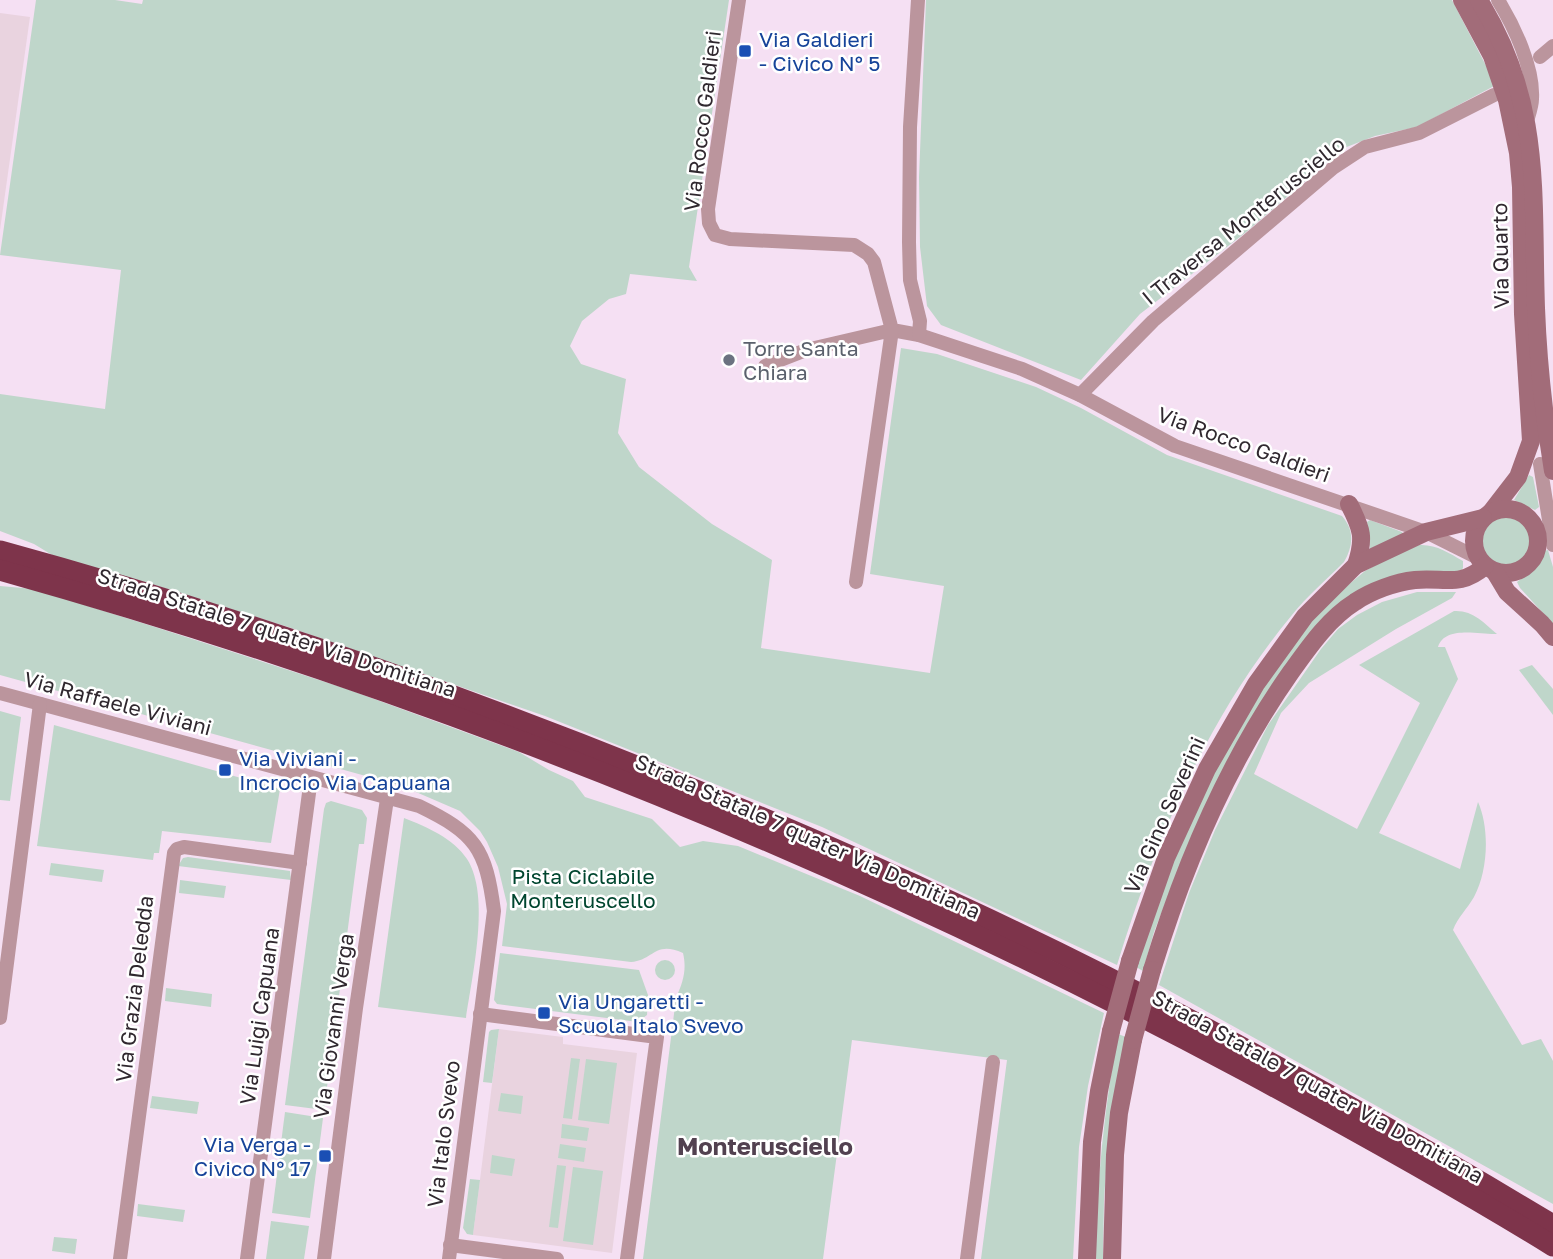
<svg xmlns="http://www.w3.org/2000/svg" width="1553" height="1259" viewBox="0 0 1553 1259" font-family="'Golos Text',sans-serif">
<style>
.education{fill:#e9d3df}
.green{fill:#bfd6ca}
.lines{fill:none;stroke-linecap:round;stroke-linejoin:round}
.street{stroke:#bb959d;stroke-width:14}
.secondary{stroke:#a26c79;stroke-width:18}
.highway{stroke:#7e344b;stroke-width:21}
.secondary-bridge{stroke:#a26c79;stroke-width:18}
.transit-dot{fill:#1a4fb4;stroke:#fff;stroke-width:2.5}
.worship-dot{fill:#6b7280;stroke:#fff;stroke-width:2.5}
.labels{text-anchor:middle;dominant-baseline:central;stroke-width:5;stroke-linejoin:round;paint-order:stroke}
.transit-label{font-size:21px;fill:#164399;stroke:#fff;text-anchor:start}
.street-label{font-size:21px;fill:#30282f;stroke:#fff}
.worship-label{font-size:21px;fill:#5b616d;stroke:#fff;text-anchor:start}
.park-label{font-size:21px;fill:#00462f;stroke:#fff}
.quarter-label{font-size:24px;font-weight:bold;fill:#524150;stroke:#fff}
</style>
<rect width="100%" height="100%" fill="#f5e0f3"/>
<g class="education">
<path d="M0 13 30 17 0 230Z"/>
<path d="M499 1029 563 1037V1044L637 1053 612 1253 473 1235Z"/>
</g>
<g class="green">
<path d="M36 0H115L142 4 143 0H729L689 267 697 281 630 274 626 294 609 299 582 321 570 346 581 364 626 379 618 433 639 467 712 524 772 560 761 648 930 673 944 586 870 574 901 348 937 354 1036 387 1081 408 1167 455 1342 516C1355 531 1353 546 1344 562 1326 580 1307 596 1292 615 1208 716 1155 841 1117 965L822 827 545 716 288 627 155 585 57 558 34 544 0 531V394L105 409 121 270 0 255Z"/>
<path d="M926 0H1452L1496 85 1417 127 1375 136 1344 148 1245 233 1140 314 1081 380 941 325 927 306 920 247 919 177Z"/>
<path d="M1529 475 1533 477 1539 507 1535 510 1514 500Z"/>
<circle cx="1505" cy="541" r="25"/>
<path d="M1370 520 1402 532 1403 534 1370 549 1367 522Z"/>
<path d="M1419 545C1436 544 1449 553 1463 561V568L1459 573 1425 572 1326 615 1185 852 1154 932 1143 971 1136 967 1173 858 1232 735 1297 637 1324 605 1365 571 1392 556Z"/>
<path d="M1548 550 1553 567V624L1520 588 1517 582 1533 570 1544 551Z"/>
<path d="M0 586 34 589 155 627 347 689 519 752 549 770 573 781 585 797 652 819 680 847 703 841 738 846 860 896 1104 1013 1088 1086 1079 1147 1073 1259H981L1007 1060 852 1040 823 1259H643L676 998C683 982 687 970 683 953 655 940 654 960 631 962L502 946 507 904 498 867 487 842 480 831 460 811 402 786 0 675Z"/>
<path d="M1417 592H1456L1452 598 1396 629 1309 683 1281 713 1254 774 1357 829 1420 703 1359 665 1454 611C1473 610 1484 623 1497 634 1480 635 1445 625 1438 647H1445L1458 679 1379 833 1460 869 1478 802C1490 829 1488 871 1474 897 1467 909 1458 917 1453 930L1522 1045 1541 1039 1553 1061V1204L1159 985 1189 893 1215 830 1268 725 1321 649 1338 629 1357 615 1382 602Z"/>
<path d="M1532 665 1553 689V715L1519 670Z"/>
<path d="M0 711 21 717 10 801 0 800Z"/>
<path d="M54 725 280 789 271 843 162 831 159 853H154L153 860 37 846Z"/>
<path d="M331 801 362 810 367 818 364 844H359L324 1110 285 1105 324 809 326 803Z"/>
<path d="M404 818C427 827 453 838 467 859 491 896 472 976 466 1018L378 1007Z"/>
<path d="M188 857 290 871 291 880 178 866 183 858Z"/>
<path d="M51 863 104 870 102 882 49 875Z"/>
<path d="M180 880 226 886 224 898 179 893Z"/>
<path d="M500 953 639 970 648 995 647 1015 638 1022 497 1004 494 1000Z"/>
<circle cx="665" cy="970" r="10"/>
<path d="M166 988 212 994 211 1007 165 1001Z"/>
<path d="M499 1029 492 1083 483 1082 489 1032 491 1030Z"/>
<path d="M1118 1034 1126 1037 1108 1145 1104 1199 1103 1259H1095C1097 1183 1104 1109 1118 1034Z"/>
<path d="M571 1058 580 1059 572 1119 563 1118Z"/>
<path d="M586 1059 617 1063 609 1124 578 1120Z"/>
<path d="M501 1093 523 1096 521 1114 498 1111Z"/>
<path d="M152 1096 199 1102 197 1114 150 1108Z"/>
<path d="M285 1112 323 1118 310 1218 272 1213Z"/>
<path d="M562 1124 589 1128 587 1141 561 1138Z"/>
<path d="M560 1144 586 1148 584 1162 558 1158Z"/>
<path d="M492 1155 515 1159 512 1176 490 1173Z"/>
<path d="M557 1165 566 1166 558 1228 549 1227Z"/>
<path d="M573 1167 603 1171 593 1245 563 1241Z"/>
<path d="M470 1179 480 1180 473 1235 467 1234 463 1228Z"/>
<path d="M138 1204 185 1210 183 1222 137 1216Z"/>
<path d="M271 1221 309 1226 304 1259H266Z"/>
<path d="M54 1237 77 1239 75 1254 52 1251Z"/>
</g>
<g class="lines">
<g class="street">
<path d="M739 0 708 209 709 223 715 235 730 239 854 245 868 254 874 262 892 330 919 335 1022 369 1080 395 1175 446 1426 532 1478 558"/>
<path d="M918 0 910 127 909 242 910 280 920 321 919 335"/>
<path d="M1498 0C1514 26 1534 68 1532 99 1532 106 1529 114 1527 121"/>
<path d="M1540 57 1553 46"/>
<path d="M765 366 806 350 892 330 856 582"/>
<path d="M1080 395 1153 321 1333 168 1365 147 1419 133 1494 95"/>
<path d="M1540 464 1553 545"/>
<path d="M0 693 419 806C475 833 486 848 494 911L449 1259"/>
<path d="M480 1014 657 1037 627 1259"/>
<path d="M0 1018 40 704"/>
<path d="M450 1245 557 1259"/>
<path d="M120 1259 174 853 177 849 184 847 300 863"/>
<path d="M247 1259 311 778"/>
<path d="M324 1259 356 1008 387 799"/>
<path d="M967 1259 993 1062"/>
</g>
<g class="secondary">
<path d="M1462 0 1492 56 1507 100 1518 153 1521 187 1523 314 1531 441 1518 477 1491 512"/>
<path d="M1479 0C1543 104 1532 192 1536 308 1538 362 1544 417 1553 471"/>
<path d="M1349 504C1362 529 1365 538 1356 565"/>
<circle cx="1506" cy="541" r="32"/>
<path d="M1495 572 1507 592 1542 624 1553 637"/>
<path d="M1130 961 1166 858 1207 769 1256 684 1305 616 1356 565 1426 532 1483 518"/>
<path d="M1152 970C1184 865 1227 763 1291 672 1309 647 1328 619 1355 602 1371 591 1396 582 1415 580 1444 577 1460 588 1485 566"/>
<path d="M1087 1259 1092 1142 1099 1091 1111 1031"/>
<path d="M1112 1259 1115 1155 1119 1113 1133 1040"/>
</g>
<g class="highway">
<path d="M0 551C332 642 655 764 967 909 1168 1002 1363 1111 1553 1225"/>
<path d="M0 570C433 691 853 861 1249 1073 1351 1128 1454 1185 1553 1246"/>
</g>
<g class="secondary-bridge">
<path d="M1111 1031 1130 961"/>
<path d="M1133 1040 1152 970"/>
</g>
</g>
<g class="transit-dot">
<rect x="738" y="44" width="14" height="14" rx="3.5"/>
<rect x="218" y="763" width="14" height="14" rx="3.5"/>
<rect x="537" y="1006" width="14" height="14" rx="3.5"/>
<rect x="318" y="1149" width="14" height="14" rx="3.5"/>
</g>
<circle class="worship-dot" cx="729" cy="360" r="7"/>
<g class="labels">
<g class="transit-label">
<text x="759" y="39">Via Galdieri<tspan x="759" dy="24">- Civico N° 5</tspan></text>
<text x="239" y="758">Via Viviani -<tspan x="239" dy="24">Incrocio Via Capuana</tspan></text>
<text x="558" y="1001">Via Ungaretti -<tspan x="558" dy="24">Scuola Italo Svevo</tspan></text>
<text x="311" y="1144" text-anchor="end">Via Verga -<tspan x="311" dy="24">Civico N° 17</tspan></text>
</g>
<g class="street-label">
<text transform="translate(702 121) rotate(-83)">Via Rocco Galdieri</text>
<text transform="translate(1243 220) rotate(-39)">I Traversa Monterusciello</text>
<text transform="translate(1500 256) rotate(-91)">Via Quarto</text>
<text transform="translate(1244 444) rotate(20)">Via Rocco Galdieri</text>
<text transform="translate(277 632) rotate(18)">Strada Statale 7 quater Via Domitiana</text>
<text transform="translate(118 703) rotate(15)">Via Raffaele Viviani</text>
<text transform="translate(1164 815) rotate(-66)">Via Gino Severini</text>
<text transform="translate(808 836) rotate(24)">Strada Statale 7 quater Via Domitiana</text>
<text transform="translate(134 989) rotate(-83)">Via Grazia Deledda</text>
<text transform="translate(259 1016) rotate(-82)">Via Luigi Capuana</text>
<text transform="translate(333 1026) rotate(-82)">Via Giovanni Verga</text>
<text transform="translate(1318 1086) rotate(29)">Strada Statale 7 quater Via Domitiana</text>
<text transform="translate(443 1134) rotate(-83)">Via Italo Svevo</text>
</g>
<g class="worship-label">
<text x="743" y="348">Torre Santa<tspan x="743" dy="24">Chiara</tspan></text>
</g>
<g class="park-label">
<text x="583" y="876">Pista Ciclabile<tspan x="583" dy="24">Monteruscello</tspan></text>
</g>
<g class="quarter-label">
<text x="765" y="1145">Monterusciello</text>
</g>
</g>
</svg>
